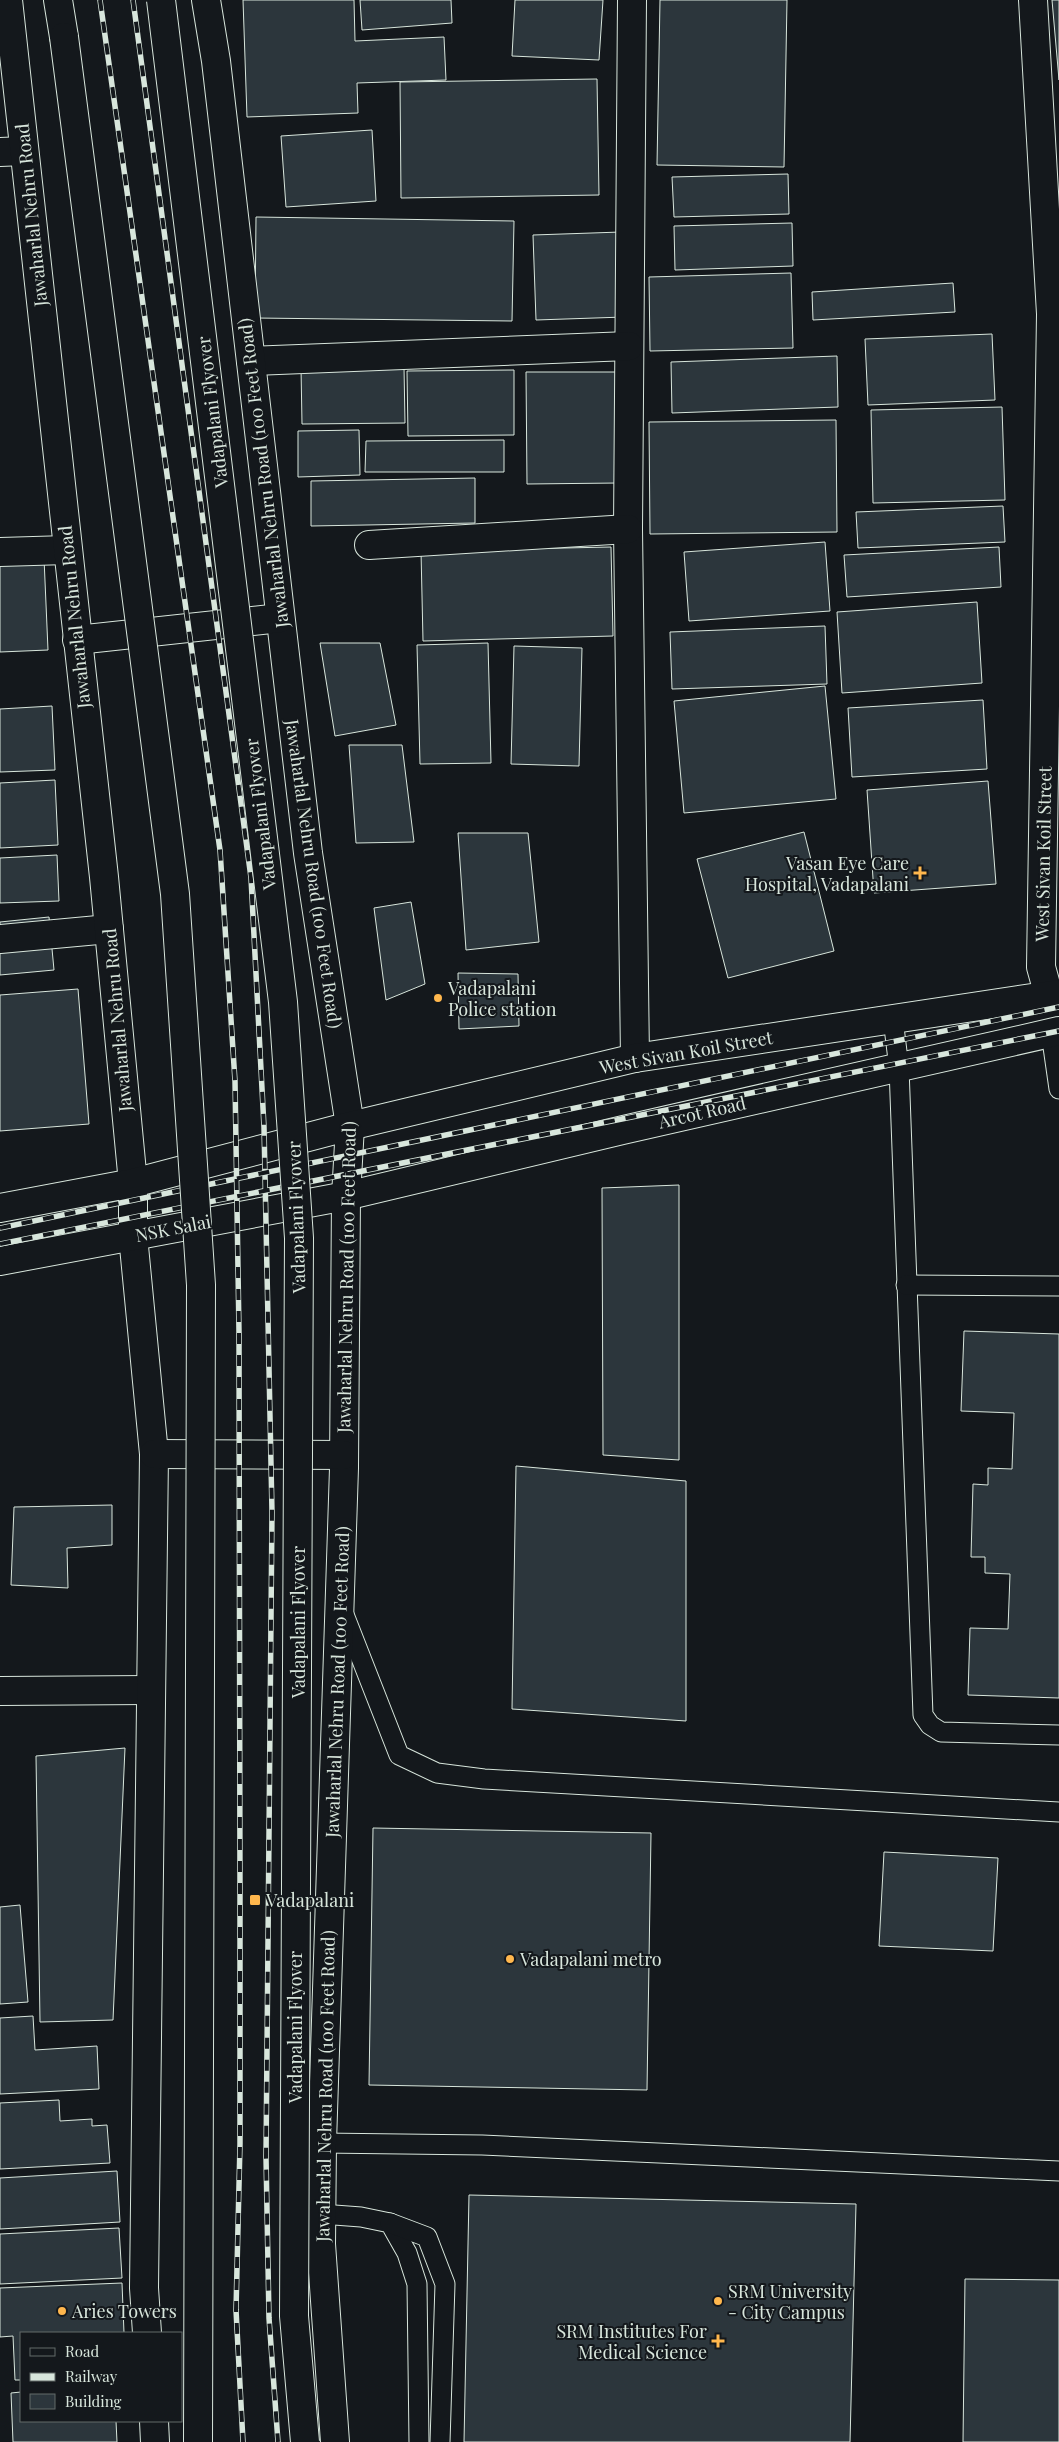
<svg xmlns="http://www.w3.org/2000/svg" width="1059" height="2442" viewBox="0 0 1059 2442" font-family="'Playfair Display',serif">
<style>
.building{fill:#2c363c;stroke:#d8e6dc}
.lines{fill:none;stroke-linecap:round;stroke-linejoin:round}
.service-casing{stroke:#d8e6dc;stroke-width:21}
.minor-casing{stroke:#d8e6dc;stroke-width:30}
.tertiary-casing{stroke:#d8e6dc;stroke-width:30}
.primary-casing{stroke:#d8e6dc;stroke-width:30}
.service{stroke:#14181c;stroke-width:19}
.minor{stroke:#14181c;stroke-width:28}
.tertiary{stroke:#14181c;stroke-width:28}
.primary{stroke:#14181c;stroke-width:28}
.rail-casing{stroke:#d8e6dc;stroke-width:5.5}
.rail{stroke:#14181c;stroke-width:4;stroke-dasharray:11;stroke-linecap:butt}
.primary-bridge-casing{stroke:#d8e6dc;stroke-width:30;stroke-linecap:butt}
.primary-bridge{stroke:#14181c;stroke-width:28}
.poi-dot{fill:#ffb74d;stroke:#14181c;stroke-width:2}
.labels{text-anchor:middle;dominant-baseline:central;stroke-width:4;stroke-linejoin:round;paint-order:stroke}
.street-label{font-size:18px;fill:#d8e6dc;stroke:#14181c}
.poi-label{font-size:18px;fill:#d8e6dc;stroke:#14181c;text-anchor:start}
</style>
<rect width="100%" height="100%" fill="#14181c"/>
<g class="building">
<path d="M243 0H354L355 41 444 37 446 80 357 83 358 113 247 117Z"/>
<path d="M360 0H451L452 23 362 30Z"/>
<path d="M515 0H603L599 60 512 56Z"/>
<path d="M660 0H787L784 167 657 165Z"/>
<path d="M1052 0H1059V80Z"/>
<path d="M597 79 599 195 401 198 400 82Z"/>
<path d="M372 130 376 201 286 207 281 136Z"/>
<path d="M788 174 789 214 674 217 672 177Z"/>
<path d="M256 217 514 221 512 321 255 318Z"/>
<path d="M792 223 793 266 675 270 674 226Z"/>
<path d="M621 232 624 317 536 320 533 235Z"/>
<path d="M791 273 793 348 650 351 649 277Z"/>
<path d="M953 283 955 312 813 320 812 292Z"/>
<path d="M992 334 995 400 868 405 865 339Z"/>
<path d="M837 356 838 407 672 413 671 362Z"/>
<path d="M404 367 405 423 302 424 301 368Z"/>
<path d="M514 370V435L408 436 407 371Z"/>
<path d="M526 372H618V483L527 484Z"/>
<path d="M1002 407 1005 500 873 503 871 410Z"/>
<path d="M836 420 837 532 650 534 649 422Z"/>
<path d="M359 430 360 475 298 477V431Z"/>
<path d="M504 440V472H365L366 441Z"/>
<path d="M475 478V523L311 526V481Z"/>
<path d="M1003 506 1005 542 858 548 856 512Z"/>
<path d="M825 542 830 611 689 621 684 552Z"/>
<path d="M611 547 613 636 423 641 421 551Z"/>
<path d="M999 547 1001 587 847 597 844 555Z"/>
<path d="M44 558 48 650 0 652V559Z"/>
<path d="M977 602 982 683 842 693 837 612Z"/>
<path d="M825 626 827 684 672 689 670 632Z"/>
<path d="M320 643H380L396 725 335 736Z"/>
<path d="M488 643 491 763 420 764 417 645Z"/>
<path d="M514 646 582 648 579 766 511 764Z"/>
<path d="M825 686 836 799 684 813 674 701Z"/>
<path d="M983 700 987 769 852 777 848 708Z"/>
<path d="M52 706 55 770 0 772V709Z"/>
<path d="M349 745H402L414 842 356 843Z"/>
<path d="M55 780 58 845 0 848V783Z"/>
<path d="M988 781 996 884 874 893 867 790Z"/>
<path d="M804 832 834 951 728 978 697 859Z"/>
<path d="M458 833H528L539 942 466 950Z"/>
<path d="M57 855 59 901 0 903V858Z"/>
<path d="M411 902 425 984 386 1000 374 908Z"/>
<path d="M49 917 54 970 0 975V922Z"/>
<path d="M458 973 518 974 519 1026 459 1029Z"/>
<path d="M78 989 89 1124 0 1131V995Z"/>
<path d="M679 1185V1460L603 1455 602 1188Z"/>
<path d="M964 1331 1059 1334V1698L968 1695 970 1628 1008 1629 1010 1574 985 1573V1557H971L973 1484 988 1485V1468L1012 1469 1014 1413 961 1411Z"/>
<path d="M516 1466 686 1481V1721L512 1709Z"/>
<path d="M112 1505V1545L67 1548 68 1588 11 1585 14 1507Z"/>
<path d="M125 1748 113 2020 40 2022 36 1756Z"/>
<path d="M373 1828 651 1833 647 2090 369 2085Z"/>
<path d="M884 1852 998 1858 993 1951 879 1946Z"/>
<path d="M20 1905 28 2002 0 2004V1907Z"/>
<path d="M33 2016 35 2050 97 2046 99 2089 0 2094V2018Z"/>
<path d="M59 2100 60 2121 92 2119V2126L107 2125 110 2163 0 2169V2103Z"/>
<path d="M117 2171 120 2222 0 2229V2178Z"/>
<path d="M469 2195 856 2204 850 2442H464Z"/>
<path d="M119 2228 122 2278 0 2284V2234Z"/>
<path d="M965 2279 1059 2280V2442H963Z"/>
<path d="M122 2283 124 2333H21V2380H15L13 2336 0 2337V2288Z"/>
<path d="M21 2392V2421H116L117 2442H13L11 2393Z"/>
</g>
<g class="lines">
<g class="service-casing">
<g id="service">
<path d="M893 1019 899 1068 923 1715 930 1725 941 1732 1059 1735"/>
<path d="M1051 1033 1059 1089"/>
<path d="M906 1285 1059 1286"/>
<path d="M343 1612 399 1755 437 1773 484 1779 1059 1812"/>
<path d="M322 2143 482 2145 1059 2171"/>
<path d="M321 2214 361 2217 390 2223 407 2253 417 2284 419 2442"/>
<path d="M390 2223 427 2237 445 2284 440 2442"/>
</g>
</g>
<g class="minor-casing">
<g id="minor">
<path d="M632 0 628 529 635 1058"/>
<path d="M1033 0 1051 314 1041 967 1049 996"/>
<path d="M0 152 24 151"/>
<path d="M251 361 629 346"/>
<path d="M369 545 628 529"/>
<path d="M0 552 67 550"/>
<path d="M0 939 109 929"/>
<path d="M0 1691 149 1690"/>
</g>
</g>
<g class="tertiary-casing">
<g id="tertiary">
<path d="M8 0 104 877 133 1183V1236L154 1454 144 2288 147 2333"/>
<path d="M206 0 216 61 308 853 350 1126 346 1196 344 1468 322 2143 321 2244 335 2442"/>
<path d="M77 640 280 618"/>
<path d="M154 1454 344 1455"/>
<path d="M154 2421 155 2442"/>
</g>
</g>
<g class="primary-casing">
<g id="primary">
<path d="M58 0 64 37"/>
<path d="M0 1208 133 1183 350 1126 635 1058 1059 994"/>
<path d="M0 1261 346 1196 623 1130 1059 1031"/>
</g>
</g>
<use href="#service" class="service"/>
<use href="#minor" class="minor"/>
<use href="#tertiary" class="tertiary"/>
<use href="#primary" class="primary"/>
<g class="rail-casing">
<g id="rail">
<path d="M100 0 220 850 235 1081 239 1332 240 1894V2144L236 2310 243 2442"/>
<path d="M133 0 251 878 264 1127 272 1512 266 2157 269 2318 278 2442"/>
<path d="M0 1228 1059 1007"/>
<path d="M0 1244 1059 1031"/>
</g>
</g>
<use href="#rail" class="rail"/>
<g class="primary-bridge-casing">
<g id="primary-bridge">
<path d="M161 0 283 1002 299 1238 294 2316 305 2442"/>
<path d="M64 37 175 894 201 1285 198 2442"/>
</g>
</g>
<use href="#primary-bridge" class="primary-bridge"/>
</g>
<g class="poi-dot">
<path d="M917.5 865.5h5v5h5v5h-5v5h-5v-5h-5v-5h5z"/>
<circle cx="438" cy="998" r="5"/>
<rect x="249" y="1894" width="12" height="12" rx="2.5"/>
<circle cx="510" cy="1959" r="5"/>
<circle cx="718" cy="2301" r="5"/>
<circle cx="62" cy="2311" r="5"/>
<path d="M715.5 2333.5h5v5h5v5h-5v5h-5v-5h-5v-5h5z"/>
</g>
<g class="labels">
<g class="street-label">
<text transform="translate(31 215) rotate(-96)">Jawaharlal Nehru Road</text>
<text transform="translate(212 412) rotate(-97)">Vadapalani Flyover</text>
<text transform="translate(263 473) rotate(-97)">Jawaharlal Nehru Road (100 Feet Road)</text>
<text transform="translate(74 617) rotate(-96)">Jawaharlal Nehru Road</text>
<text transform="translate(260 814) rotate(-97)">Vadapalani Flyover</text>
<text transform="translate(1043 854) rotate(-89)">West Sivan Koil Street</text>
<text transform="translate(314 874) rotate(82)">Jawaharlal Nehru Road (100 Feet Road)</text>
<text transform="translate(117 1020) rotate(-95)">Jawaharlal Nehru Road</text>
<text transform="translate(686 1052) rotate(-10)">West Sivan Koil Street</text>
<text transform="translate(702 1112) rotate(-13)">Arcot Road</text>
<text transform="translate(296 1217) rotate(-92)">Vadapalani Flyover</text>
<text transform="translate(173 1228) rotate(-11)">NSK Salai</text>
<text transform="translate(346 1277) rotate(-89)">Jawaharlal Nehru Road (100 Feet Road)</text>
<text transform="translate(298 1622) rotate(-90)">Vadapalani Flyover</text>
<text transform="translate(337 1682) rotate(-88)">Jawaharlal Nehru Road (100 Feet Road)</text>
<text transform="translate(295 2027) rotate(-90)">Vadapalani Flyover</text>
<text transform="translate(325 2086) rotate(-89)">Jawaharlal Nehru Road (100 Feet Road)</text>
</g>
<g class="poi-label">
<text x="909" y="863" text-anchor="end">Vasan Eye Care<tspan x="909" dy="21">Hospital, Vadapalani</tspan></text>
<text x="448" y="988">Vadapalani<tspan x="448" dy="21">Police station</tspan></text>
<text x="266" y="1900">Vadapalani</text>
<text x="520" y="1959">Vadapalani metro</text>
<text x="728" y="2291">SRM University<tspan x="728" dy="21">- City Campus</tspan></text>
<text x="72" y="2311">Aries Towers</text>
<text x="707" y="2331" text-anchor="end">SRM Institutes For<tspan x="707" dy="21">Medical Science</tspan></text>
</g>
</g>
<rect x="20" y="2332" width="162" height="90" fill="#14181c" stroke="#626a69"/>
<rect x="30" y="2348" width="25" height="8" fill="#14181c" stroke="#626a69"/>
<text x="65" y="2357" font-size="15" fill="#d8e6dc">Road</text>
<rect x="30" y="2373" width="25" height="8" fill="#d8e6dc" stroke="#626a69"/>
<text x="65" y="2382" font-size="15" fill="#d8e6dc">Railway</text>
<rect x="30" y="2394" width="25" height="15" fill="#2c363c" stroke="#626a69"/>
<text x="65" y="2407" font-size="15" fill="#d8e6dc">Building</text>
</svg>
